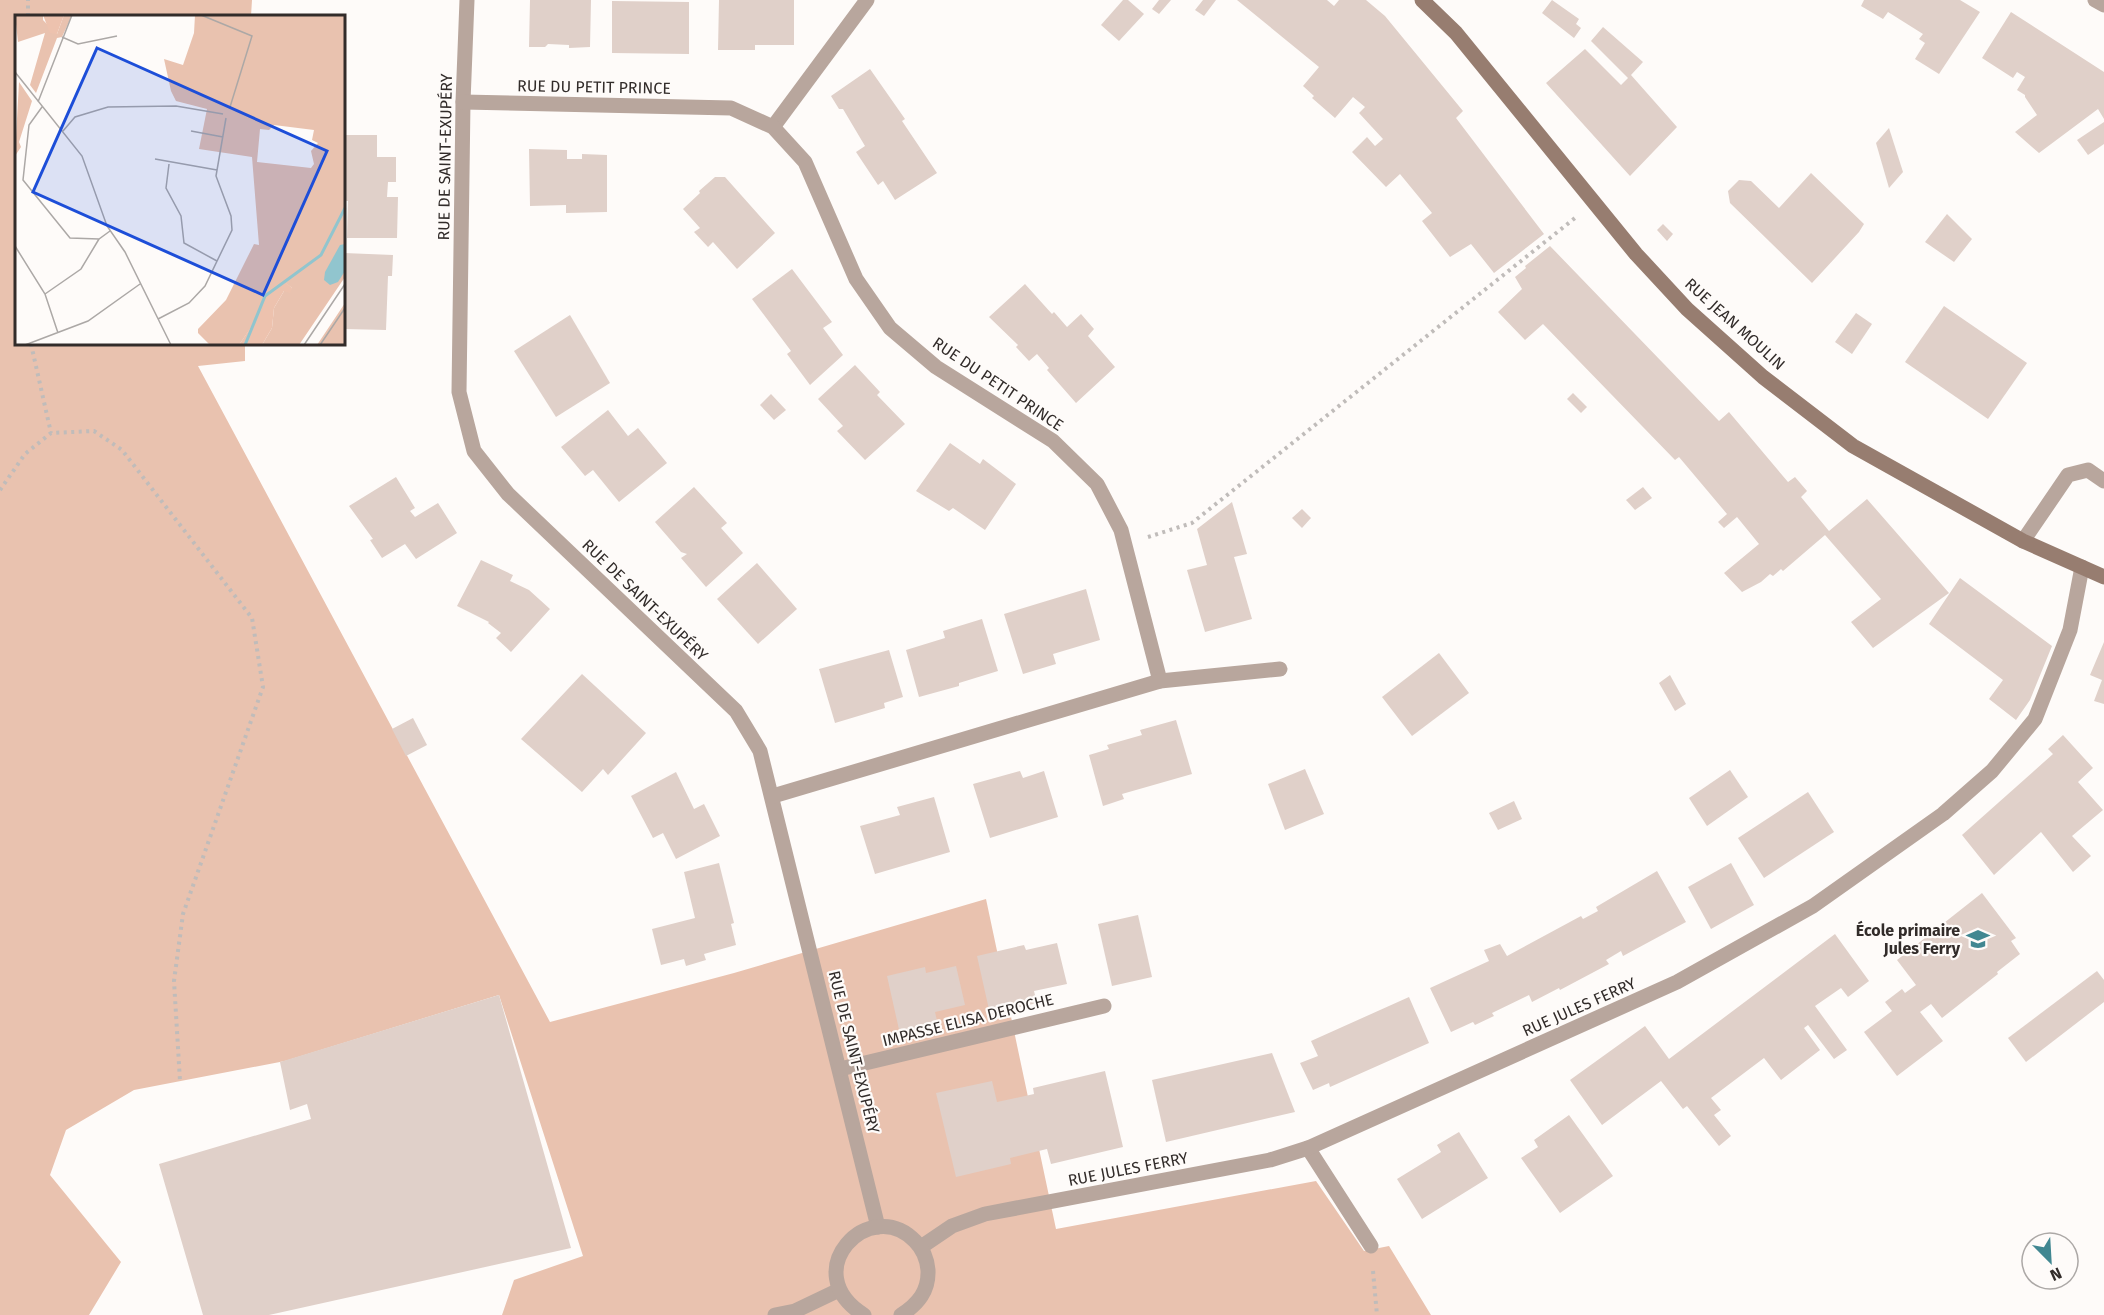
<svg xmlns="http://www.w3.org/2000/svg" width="2104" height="1315" viewBox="0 0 2104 1315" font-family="'Fira Sans',sans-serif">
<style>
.green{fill:#e9c2af}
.building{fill:#e0d0c9}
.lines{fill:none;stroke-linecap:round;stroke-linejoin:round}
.path{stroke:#c0bcba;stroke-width:4;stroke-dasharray:3 4.5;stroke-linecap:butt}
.service{stroke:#b8a69d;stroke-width:15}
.minor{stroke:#b8a69d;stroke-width:15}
.secondary{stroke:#977d70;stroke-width:15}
.labels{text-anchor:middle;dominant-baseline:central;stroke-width:4.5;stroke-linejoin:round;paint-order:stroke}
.street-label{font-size:16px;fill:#322c2a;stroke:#fefbf9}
.poi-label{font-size:16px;font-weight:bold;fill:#322c2a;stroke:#fefbf9;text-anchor:end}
.inset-river{fill:none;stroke:#91c5ce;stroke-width:3}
.inset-road{fill:none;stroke:#aca8a6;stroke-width:1.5}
.view{fill:#1d4ed8;fill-opacity:0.15;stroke:#1d4ed8;stroke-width:3}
.inset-edge{fill:none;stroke:#322c2a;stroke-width:3}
</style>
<rect width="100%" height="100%" fill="#fefbf9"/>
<path class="green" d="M0 0H252L251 16H16V344H245V361L198 366 550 1022 734 973 986 899 1056 1229 1316 1181 1364 1251 1389 1246 1431 1315H502L514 1280 583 1256 499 995 285 1061 134 1090 66 1130 50 1175 121 1262 89 1315H0Z"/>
<g class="building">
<path d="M530 0H591L590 47 569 48V45L548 44 545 47H529Z"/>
<path d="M719 0H794V45H755V50H718Z"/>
<path d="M1123 0H1128L1144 14 1119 41 1101 25Z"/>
<path d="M1159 0H1171L1159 14 1152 9Z"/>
<path d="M1203 0H1216L1204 16 1195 10Z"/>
<path d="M1237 0H1327L1334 6 1339 0H1366L1385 16 1463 111 1456 118 1544 234 1494 273 1471 244 1450 257 1422 221 1432 213 1400 174 1386 187 1352 152 1367 137 1375 146 1383 139 1359 113 1365 107 1353 97 1335 118 1312 98 1314 96 1303 86 1319 67Z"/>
<path d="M1552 0 1579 19 1576 24 1581 28 1574 38 1542 13Z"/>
<path d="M1864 0H1960L1980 12 1939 74 1915 59 1925 43 1919 39 1923 34 1888 12 1883 19 1861 6Z"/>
<path d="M612 1 689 2V54L612 53Z"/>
<path d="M2011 12 2104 72V119L2098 109 2039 153 2015 132 2037 115 2025 97V95L2017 90 2025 77 2017 72 2013 78 1982 58Z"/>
<path d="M1603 27 1643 62 1631 75 1677 127 1630 176 1546 83 1585 49 1621 85 1628 78 1591 41Z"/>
<path d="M870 69 905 119 902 121 937 173 895 200 883 181 878 185 856 152 865 146 843 109H839L831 96Z"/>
<path d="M2104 122V144L2088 155 2077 140Z"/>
<path d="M1889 128 1903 172 1889 188 1876 143Z"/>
<path d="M344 135H377V157H396V182H388L387 197H398L397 238H347L348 201H344Z"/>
<path d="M529 149 567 150V159H582V154L607 155V212L566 213V205L530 206Z"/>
<path d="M1811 173 1864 224 1859 232 1812 283 1730 203 1728 191 1739 180 1751 181 1779 208Z"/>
<path d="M715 177H725L775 233 737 269 713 242 708 247 694 232 700 228 683 209 700 193 699 191Z"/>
<path d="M1947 214 1972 239 1954 262 1925 242Z"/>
<path d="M1663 224 1673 234 1667 241 1657 230Z"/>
<path d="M1550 246 1719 421 1729 412 1788 482 1795 477 1807 491 1801 497 1829 531 1867 499 1949 593 1873 648 1851 622 1881 599 1825 535 1783 571 1781 569 1773 576 1770 574 1761 582 1742 592 1724 573 1759 544 1737 517 1724 528 1718 522 1727 514 1679 457 1675 460 1543 324 1525 340 1498 312 1522 289 1515 277 1526 268 1525 266Z"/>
<path d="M344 253 393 255 392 276H388L386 330 344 329Z"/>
<path d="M792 269 832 322 823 328 843 355 810 385 787 354 791 351 752 299Z"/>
<path d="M1025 284 1052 314 1054 312 1067 327 1081 314 1094 329 1088 336 1115 367 1076 403 1047 370 1049 368 1037 354 1029 361 1016 347 1018 345 989 317Z"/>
<path d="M1944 306 2027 363 1988 419 1905 362Z"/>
<path d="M1856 313 1872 324 1852 354 1835 342Z"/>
<path d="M570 315 610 383 556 417 514 351Z"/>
<path d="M855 365 880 392 877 395 905 424 865 460 837 431 843 426 818 399Z"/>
<path d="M1573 393 1587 407 1581 413 1567 399Z"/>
<path d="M771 394 786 410 774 420 760 405Z"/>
<path d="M608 410 628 436 638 428 667 463 619 502 593 470 585 476 561 447Z"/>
<path d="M950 443 980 464 983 459 1016 484 985 530 953 508 949 511 916 491Z"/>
<path d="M396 477 415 508 410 511 415 517 438 503 457 533 416 559 405 544 382 558 370 540 373 539 349 506Z"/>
<path d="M694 487 727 523 721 528 743 553 706 587 681 558 687 554 681 552 655 522Z"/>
<path d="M1643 487 1652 498 1635 510 1626 500Z"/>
<path d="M1232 502 1247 554 1234 557 1252 619 1205 632 1187 570 1207 565 1197 529Z"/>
<path d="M1302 509 1311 518 1302 528 1292 518Z"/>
<path d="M481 560 513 575 510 581 529 590 550 609 511 652 496 638 501 633 488 623 489 622 457 606Z"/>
<path d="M757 563 797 609 758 644 717 599Z"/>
<path d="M1960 578 2052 646 2030 700 2016 720 1989 699 2003 680 1929 624Z"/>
<path d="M1086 589 1100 640 1053 654 1056 664 1023 674 1004 614Z"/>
<path d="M982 619 998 671 959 683V686L919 697 906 650 945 638 943 631Z"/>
<path d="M2104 642V704L2094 701 2102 680 2090 675Z"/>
<path d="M889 650 903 697 884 703 885 708 835 723 819 669Z"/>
<path d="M1439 653 1469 693 1412 736 1382 697Z"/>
<path d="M582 674 646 733 608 775 603 769 582 792 521 739Z"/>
<path d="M1670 675 1686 704 1675 711 1659 683Z"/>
<path d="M413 718 427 745 406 756 392 729Z"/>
<path d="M1176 720 1192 774 1122 794 1124 799 1103 806 1089 755 1109 749 1107 745 1142 735 1140 730Z"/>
<path d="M2063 735 2093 768 2078 782 2103 810 2072 836 2091 856 2073 872 2041 832 1994 875 1962 835 2053 754 2048 749Z"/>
<path d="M1305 769 1324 814 1285 830 1268 784Z"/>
<path d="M1730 770 1748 797 1707 826 1689 798Z"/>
<path d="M1020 771 1023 778 1044 771 1058 817 990 838 973 784Z"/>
<path d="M676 772 694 809 704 804 720 836 676 859 663 833 653 838 631 796Z"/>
<path d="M1808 792 1834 832 1764 878 1738 838Z"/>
<path d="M934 797 950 852 875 874 860 826 900 815 897 807Z"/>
<path d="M1514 801 1522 819 1498 830 1489 813Z"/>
<path d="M719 863 734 923 731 924 736 945 704 954 706 960 686 966 684 959 661 965 652 929 695 918 684 872Z"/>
<path d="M1731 863 1754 905 1711 929 1688 887Z"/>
<path d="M1657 871 1686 922 1623 956 1621 951 1606 960 1609 964 1560 990 1559 988 1532 1002 1529 995 1492 1013 1494 1016 1475 1025 1473 1022 1451 1032 1430 988 1489 961 1484 950 1500 944 1507 956 1581 916 1583 919 1598 911 1596 907Z"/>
<path d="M1982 893 2016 938 2011 941 2020 954 1997 972 1998 974 1942 1018 1931 1004 1920 1012 1943 1041 1897 1076 1864 1032 1892 1011 1885 1002 1902 989 1905 993 1916 985 1897 960Z"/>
<path d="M1138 915 1152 977 1112 986 1098 924Z"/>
<path d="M1835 934 1869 981 1848 997 1841 988 1815 1006 1847 1050 1834 1059 1808 1025 1804 1028 1820 1050 1781 1080 1764 1058 1711 1098 1721 1110 1714 1115 1731 1136 1719 1146 1687 1106 1683 1109 1661 1081 1602 1125 1570 1080 1645 1026 1669 1059Z"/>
<path d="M1057 943 1067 984 1034 991 1037 1003 990 1014 977 956 1024 945 1026 950Z"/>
<path d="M956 966 965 1005 935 1012 938 1025 900 1034 887 976 925 967 926 973Z"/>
<path d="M2097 971 2104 980V1002L2026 1062 2008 1038Z"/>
<path d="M499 995 571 1248 269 1315H203L159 1164 311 1119 307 1104 290 1110 280 1062Z"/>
<path d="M1409 997 1429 1043 1330 1087 1329 1083 1313 1090 1300 1063 1318 1056 1311 1041Z"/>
<path d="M1272 1053 1295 1112 1166 1142 1152 1080Z"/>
<path d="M1105 1071 1123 1147 1051 1164 1047 1149 1010 1158 1011 1164 956 1177 936 1093 992 1081 997 1102 1034 1094 1033 1088Z"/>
<path d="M1569 1115 1613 1176 1560 1213 1521 1158 1538 1147 1534 1140Z"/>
<path d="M1459 1132 1488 1178 1422 1219 1397 1179 1441 1152 1437 1145Z"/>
</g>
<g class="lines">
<g class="path">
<path d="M28 16V0"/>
<path d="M31 344 51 433"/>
<path d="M0 490 25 454 51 433 94 431 122 450 252 618 263 687 183 914 174 981 180 1081"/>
<path d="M1148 537 1192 523 1575 218"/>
<path d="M1373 1271 1377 1315"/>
</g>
<g class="service">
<path d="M773 127 867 0"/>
<path d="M2023 541 2068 475 2088 470 2104 481"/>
<path d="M1308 1148 1371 1246"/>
<path d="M775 1315 795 1311 839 1290"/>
</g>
<g class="minor">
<path d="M467 0 463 102 459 392 474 451 508 494 736 711 760 751 878 1227"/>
<path d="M2095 0 2104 5"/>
<path d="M463 102 731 108 773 127 805 162 856 279 890 328 936 367 1053 441 1097 484 1121 530 1160 681"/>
<path d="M773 796 1160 681 1280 669"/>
<path d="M840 1069 1104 1006"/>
<path d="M921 1247 952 1226 985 1214 1270 1160 1308 1148 1677 982 1813 906 1943 814 1992 771 2035 719 2070 630 2082 567"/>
<path d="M864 1315C795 1272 870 1194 915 1241 923 1249 927 1259 928 1270 929 1291 918 1304 901 1315"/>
</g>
<path class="secondary" d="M1422 0 1456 33 1636 254 1687 309 1763 377 1853 446 2023 541 2104 577"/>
</g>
<defs>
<g id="school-bare" transform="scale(1.8)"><path d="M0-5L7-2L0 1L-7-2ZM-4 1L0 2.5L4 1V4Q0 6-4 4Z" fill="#418791" stroke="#fefbf9" stroke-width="2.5" paint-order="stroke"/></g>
</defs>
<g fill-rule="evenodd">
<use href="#school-bare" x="1978" y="939"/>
</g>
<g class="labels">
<g class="street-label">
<text transform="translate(594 87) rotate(1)">RUE DU PETIT PRINCE</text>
<text transform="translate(445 157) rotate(-89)">RUE DE SAINT-EXUPÉRY</text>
<text transform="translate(1735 324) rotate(42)">RUE JEAN MOULIN</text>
<text transform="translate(998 384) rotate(34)">RUE DU PETIT PRINCE</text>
<text transform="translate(645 600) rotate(44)">RUE DE SAINT-EXUPÉRY</text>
<text transform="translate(1579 1007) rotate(-24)">RUE JULES FERRY</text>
<text transform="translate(968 1020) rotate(-14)">IMPASSE ELISA DEROCHE</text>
<text transform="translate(854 1052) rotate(76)">RUE DE SAINT-EXUPÉRY</text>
<text transform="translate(1128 1169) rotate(-11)">RUE JULES FERRY</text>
</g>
<g class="poi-label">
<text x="1960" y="930">École primaire<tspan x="1960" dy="18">Jules Ferry</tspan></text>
</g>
</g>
<g transform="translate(15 15)">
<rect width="330" height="330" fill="#fefbf9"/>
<path d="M0 0H28V5L42 19 49 0H57L47 22 42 23 21 78 15 70 30 18 3 27ZM180 0H330V262L284 330H247L257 313 259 293 269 276 277 273 268 266 224 330H195L183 318V314L211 285 239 229 244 230 237 142 184 134 192 94 161 86 156 76 149 44 168 50 179 18ZM259 110 299 115 297 125 303 128 296 136 299 149 296 153 242 147 245 114 254 115ZM4 67 17 86 4 127 6 132 0 141ZM330 288V330H302Z" fill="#e9c2af" fill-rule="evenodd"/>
<path d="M28 0H49L42 19 35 18ZM268 265 277 273 275 278 269 276 259 293 257 313 247 330H224L248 294V279Z" fill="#edc2ae"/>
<path d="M330 229V256L323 267 315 270 309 265 310 257 325 230Z" fill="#91c5ce"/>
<path class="inset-river" d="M230 330 250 281 306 240 330 193"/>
<path class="inset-road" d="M186 0 237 21 215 92M47 22 63 29 102 21M0 57 67 141 92 211 110 237 156 330M23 87 57 0M27 92 14 110 8 165 55 223 84 224 95 216M48 116 60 102 93 92 161 91 208 99M176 116 208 122M140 144 202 155M154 149 151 173 166 201 169 228 202 246M0 231 30 279 43 318M30 279 66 254 84 224M143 304 174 288 190 271 217 215 216 201 201 161 211 103M10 330 73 306 125 269M289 330 330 269M305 330 330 293"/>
<path class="view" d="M82 33 312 136 248 280 18 177Z"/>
<rect width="330" height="330" class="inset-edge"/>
</g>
<g transform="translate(2050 1261) rotate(156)"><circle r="28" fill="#fefbf9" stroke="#aca8a6" stroke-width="1.5"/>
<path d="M0-4.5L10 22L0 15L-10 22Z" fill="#418791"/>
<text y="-9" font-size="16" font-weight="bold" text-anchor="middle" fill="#322c2a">N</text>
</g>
</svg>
